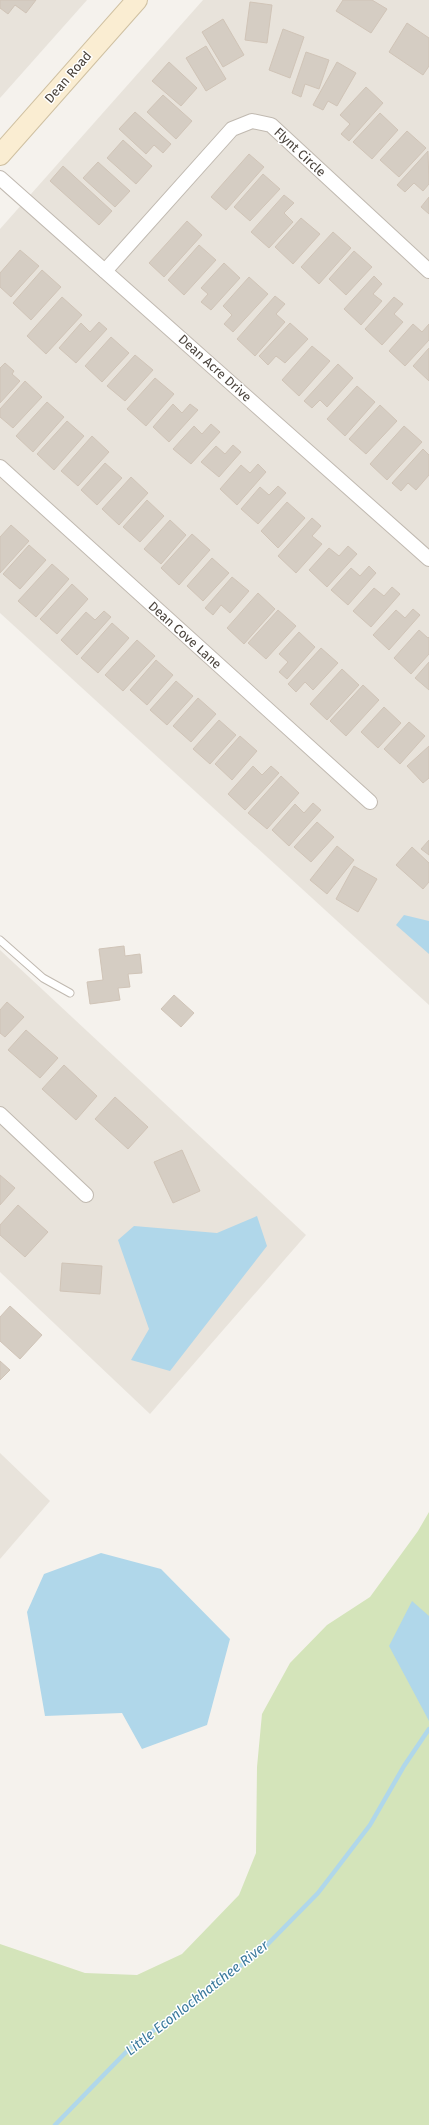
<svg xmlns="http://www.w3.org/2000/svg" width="429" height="2125" viewBox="0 0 429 2125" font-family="'Fira Sans',sans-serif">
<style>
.residential{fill:#e8e3db}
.green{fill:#d4e4ba}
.water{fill:#b0d7ea}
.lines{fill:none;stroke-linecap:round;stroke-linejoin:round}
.stream{stroke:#b0d7ea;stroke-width:4.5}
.building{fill:#d5cdc3;stroke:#d0c4b7}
.lane-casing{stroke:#c0b9b0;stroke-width:9}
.street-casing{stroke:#c0b9b0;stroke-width:16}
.secondary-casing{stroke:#cfc0a1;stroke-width:22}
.lane{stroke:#fff;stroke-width:7}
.street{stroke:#fff;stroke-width:14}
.secondary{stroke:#faedd2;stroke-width:20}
.labels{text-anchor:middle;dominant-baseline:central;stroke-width:3;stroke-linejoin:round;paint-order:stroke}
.street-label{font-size:13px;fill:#49423b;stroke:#fff}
.water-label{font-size:14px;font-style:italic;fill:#3a799c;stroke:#fff}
</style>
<rect width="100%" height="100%" fill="#f5f2ed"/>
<g class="residential">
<path d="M0 0H87L0 98Z"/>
<path d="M203 0H429V1005L0 613V229Z"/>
<path d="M0 950 306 1235 150 1414 0 1272Z"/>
<path d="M0 1453 50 1501 0 1559Z"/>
</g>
<path class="green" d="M429 1512V2125H0V1944L85 1973 137 1975 182 1954 239 1895 256 1853 257 1767 262 1714 290 1663 327 1625 370 1597 418 1531Z"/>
<g class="water">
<path d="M404 915 429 921V954L396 925Z"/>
<path d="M257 1216 267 1246 170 1371 131 1360 149 1329 118 1240 134 1226 217 1233Z"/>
<path d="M101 1553 161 1569 230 1639 207 1725 142 1749 122 1713 45 1716 27 1612 44 1574Z"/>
<path d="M412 1601 429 1616V1721L389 1646Z"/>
</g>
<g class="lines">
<path class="stream" d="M55 2125 130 2048 262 1950 318 1893 370 1825 404 1766 429 1729"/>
</g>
<g class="building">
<path d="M0 0H36L26 13 15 5 8 14 0 8Z"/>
<path d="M343 0H372L387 9 371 33 336 11Z"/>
<path d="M250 2 272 5 267 43 245 40Z"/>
<path d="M223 19 244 55 223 67 202 32Z"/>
<path d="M407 23 429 38V66L423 75 389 52Z"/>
<path d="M283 29 304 37 290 78 269 70Z"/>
<path d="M206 46 226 79 206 91 186 58Z"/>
<path d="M306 52 329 60 319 89 305 84 301 97 292 93Z"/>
<path d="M169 62 197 88 181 106 152 81Z"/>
<path d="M337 62 356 73 337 106 328 101 323 110 313 105Z"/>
<path d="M366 87 383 103 349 141 341 134 350 124 340 115Z"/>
<path d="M163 95 192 121 176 139 147 112Z"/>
<path d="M135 112 171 144 163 153 154 145 146 154 119 129Z"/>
<path d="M380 113 398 130 372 159 353 142Z"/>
<path d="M407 131 426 148 399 177 380 160Z"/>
<path d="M123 140 152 166 136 184 107 158Z"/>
<path d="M428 151 429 184 423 191 414 183 405 192 397 185Z"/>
<path d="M249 154 264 167 226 210 211 197Z"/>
<path d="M98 162 130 191 115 207 83 178Z"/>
<path d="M63 166 112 211 99 225 50 181Z"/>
<path d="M263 174 280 189 250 221 234 207Z"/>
<path d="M284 195 294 203 284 213 293 222 269 248 251 232Z"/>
<path d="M429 197V214L421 207Z"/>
<path d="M301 218 320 234 293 264 275 247Z"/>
<path d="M187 221 202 235 164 277 149 263Z"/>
<path d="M333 232 351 248 319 284 301 267Z"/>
<path d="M199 245 216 260 184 295 168 280Z"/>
<path d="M20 250 39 266 11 297 0 287V273Z"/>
<path d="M354 251 372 267 346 295 329 279Z"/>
<path d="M224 263 240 278 211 310 201 302 208 294 201 288Z"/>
<path d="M42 270 61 287 31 320 13 303Z"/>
<path d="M374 276 382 284 373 294 382 301 361 325 344 309Z"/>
<path d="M249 277 268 294 233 332 224 324 232 315 223 306Z"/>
<path d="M275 296 285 304 276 314 285 322 255 356 237 339Z"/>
<path d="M62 297 82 315 46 354 27 336Z"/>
<path d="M394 297 403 304 394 314 403 322 382 345 365 329Z"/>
<path d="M99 322 107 329 76 363 59 348 81 323 90 332Z"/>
<path d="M290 323 308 339 285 363 276 356 268 365 259 356Z"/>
<path d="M413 324 422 332 429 324V340L405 366 389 351Z"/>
<path d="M111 337 129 353 102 382 85 366Z"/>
<path d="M312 346 330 361 299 396 282 380Z"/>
<path d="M429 348V381L413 366Z"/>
<path d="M135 355 153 370 125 401 107 386Z"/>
<path d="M5 363 14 371 12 374 20 381 0 403V368Z"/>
<path d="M338 364 353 378 327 407 320 400 312 408 304 401Z"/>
<path d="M155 378 174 394 146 426 127 409Z"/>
<path d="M25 381 42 397 13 428 0 417V409Z"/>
<path d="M357 386 375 402 345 436 327 419Z"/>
<path d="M47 402 64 417 33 452 16 436Z"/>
<path d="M173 404 182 413 190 404 198 410 169 442 153 427Z"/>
<path d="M380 405 397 421 366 454 349 439Z"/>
<path d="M67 421 84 436 54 470 37 454Z"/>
<path d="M211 424 220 432 191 464 173 449 194 426 202 434Z"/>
<path d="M404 426 422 442 387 480 370 464Z"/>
<path d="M92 436 109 452 78 486 61 471Z"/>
<path d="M233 445 241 452 219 477 201 462 216 446 225 454Z"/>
<path d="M423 449 429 455V475L416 490 408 483 401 491 392 483Z"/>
<path d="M105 463 122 478 97 505 81 490Z"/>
<path d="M258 464 266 472 237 505 220 489 241 465 250 473Z"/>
<path d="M131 477 148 493 119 525 102 509Z"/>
<path d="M278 486 286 493 258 524 241 509 260 487 269 495Z"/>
<path d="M147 500 164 516 140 542 123 527Z"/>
<path d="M287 502 305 518 278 548 261 531Z"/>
<path d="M312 518 321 526 312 536 322 544 296 573 278 556Z"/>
<path d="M170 520 186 535 161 564 144 549Z"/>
<path d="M11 525 29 541 0 573V537Z"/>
<path d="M192 534 210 550 179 585 161 568Z"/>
<path d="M29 545 46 560 20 589 3 574Z"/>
<path d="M348 546 357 554 327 587 309 570 329 548 339 556Z"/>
<path d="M212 558 229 573 203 601 187 586Z"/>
<path d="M52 564 69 579 36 617 18 601Z"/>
<path d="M369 566 376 573 348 605 331 590 351 568 360 576Z"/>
<path d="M232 577 249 591 230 613 221 605 213 615 205 608Z"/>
<path d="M72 584 88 599 57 634 40 619Z"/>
<path d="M392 587 400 594 371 627 353 611 374 588 384 596Z"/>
<path d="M258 593 275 609 244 644 227 628Z"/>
<path d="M413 609 420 615 389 650 373 635 396 610 405 618Z"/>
<path d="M278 610 296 626 266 659 248 643Z"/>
<path d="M104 611 111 617 77 655 61 640 86 612 95 620Z"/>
<path d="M112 623 129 638 98 673 81 658Z"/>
<path d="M419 630 428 638 429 637V654L411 674 394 658Z"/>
<path d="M299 632 315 647 287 679 279 672 288 662 279 654Z"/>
<path d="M137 640 155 656 123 691 105 675Z"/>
<path d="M321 648 338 663 313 690 305 682 296 692 288 684Z"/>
<path d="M156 660 173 675 147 705 130 690Z"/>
<path d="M429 662V690L415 678Z"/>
<path d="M342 669 359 685 327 720 310 704Z"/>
<path d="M176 681 193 696 167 725 150 710Z"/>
<path d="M363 685 379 700 346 736 330 721Z"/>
<path d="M198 698 216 714 191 742 173 726Z"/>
<path d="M384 707 401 723 378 748 361 732Z"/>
<path d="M219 720 236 735 210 764 193 749Z"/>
<path d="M409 722 425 736 400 764 384 749Z"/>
<path d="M240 736 257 751 232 780 215 764Z"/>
<path d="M429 746V778L423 783 407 766Z"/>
<path d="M253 766 262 775 271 766 279 773 245 810 228 794Z"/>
<path d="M281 776 299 793 267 829 248 813Z"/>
<path d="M313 803 321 810 289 846 272 830 295 804 304 813Z"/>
<path d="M317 822 334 837 311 862 294 847Z"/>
<path d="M429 840V855L421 849Z"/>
<path d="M337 846 354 860 327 894 310 880Z"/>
<path d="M412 847 429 863V882L423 889 396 865Z"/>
<path d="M354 866 377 879 358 912 336 899Z"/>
<path d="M124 946 125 956 140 954 142 973 128 974 130 987 118 988 120 1000 90 1004 87 982 103 980 99 949Z"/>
<path d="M174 995 194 1013 181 1027 161 1009Z"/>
<path d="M7 1002 24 1017 5 1037 0 1033V1010Z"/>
<path d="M26 1030 58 1058 40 1078 8 1050Z"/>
<path d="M64 1065 97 1096 76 1120 42 1089Z"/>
<path d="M115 1097 148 1127 128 1149 95 1119Z"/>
<path d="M182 1150 200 1191 173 1203 154 1162Z"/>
<path d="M0 1175 15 1188 0 1205Z"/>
<path d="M18 1205 48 1232 25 1257 0 1235V1225Z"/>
<path d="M62 1263 102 1266 100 1294 60 1291Z"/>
<path d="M10 1306 42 1335 20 1359 0 1341V1317Z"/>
<path d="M0 1361 10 1370 0 1380Z"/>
</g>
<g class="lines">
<g class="lane-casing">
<path id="lane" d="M0 940 43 978 70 993"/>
</g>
<g class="street-casing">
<g id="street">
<path d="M0 178 429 559"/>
<path d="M105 271 232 129 252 121 271 125 429 271"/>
<path d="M0 467 370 802"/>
<path d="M0 1114 86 1195"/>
</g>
</g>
<g class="secondary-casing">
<path id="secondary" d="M0 155 137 0"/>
</g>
<use href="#lane" class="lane"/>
<use href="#street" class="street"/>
<use href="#secondary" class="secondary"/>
</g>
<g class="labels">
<g class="street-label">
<text transform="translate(68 77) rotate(-49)">Dean Road</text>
<text transform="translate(300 152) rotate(43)">Flynt Circle</text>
<text transform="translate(215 368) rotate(42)">Dean Acre Drive</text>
<text transform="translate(185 635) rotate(42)">Dean Cove Lane</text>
</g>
<g class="water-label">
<text transform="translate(197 1998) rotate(-38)">Little Econlockhatchee River</text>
</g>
</g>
</svg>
